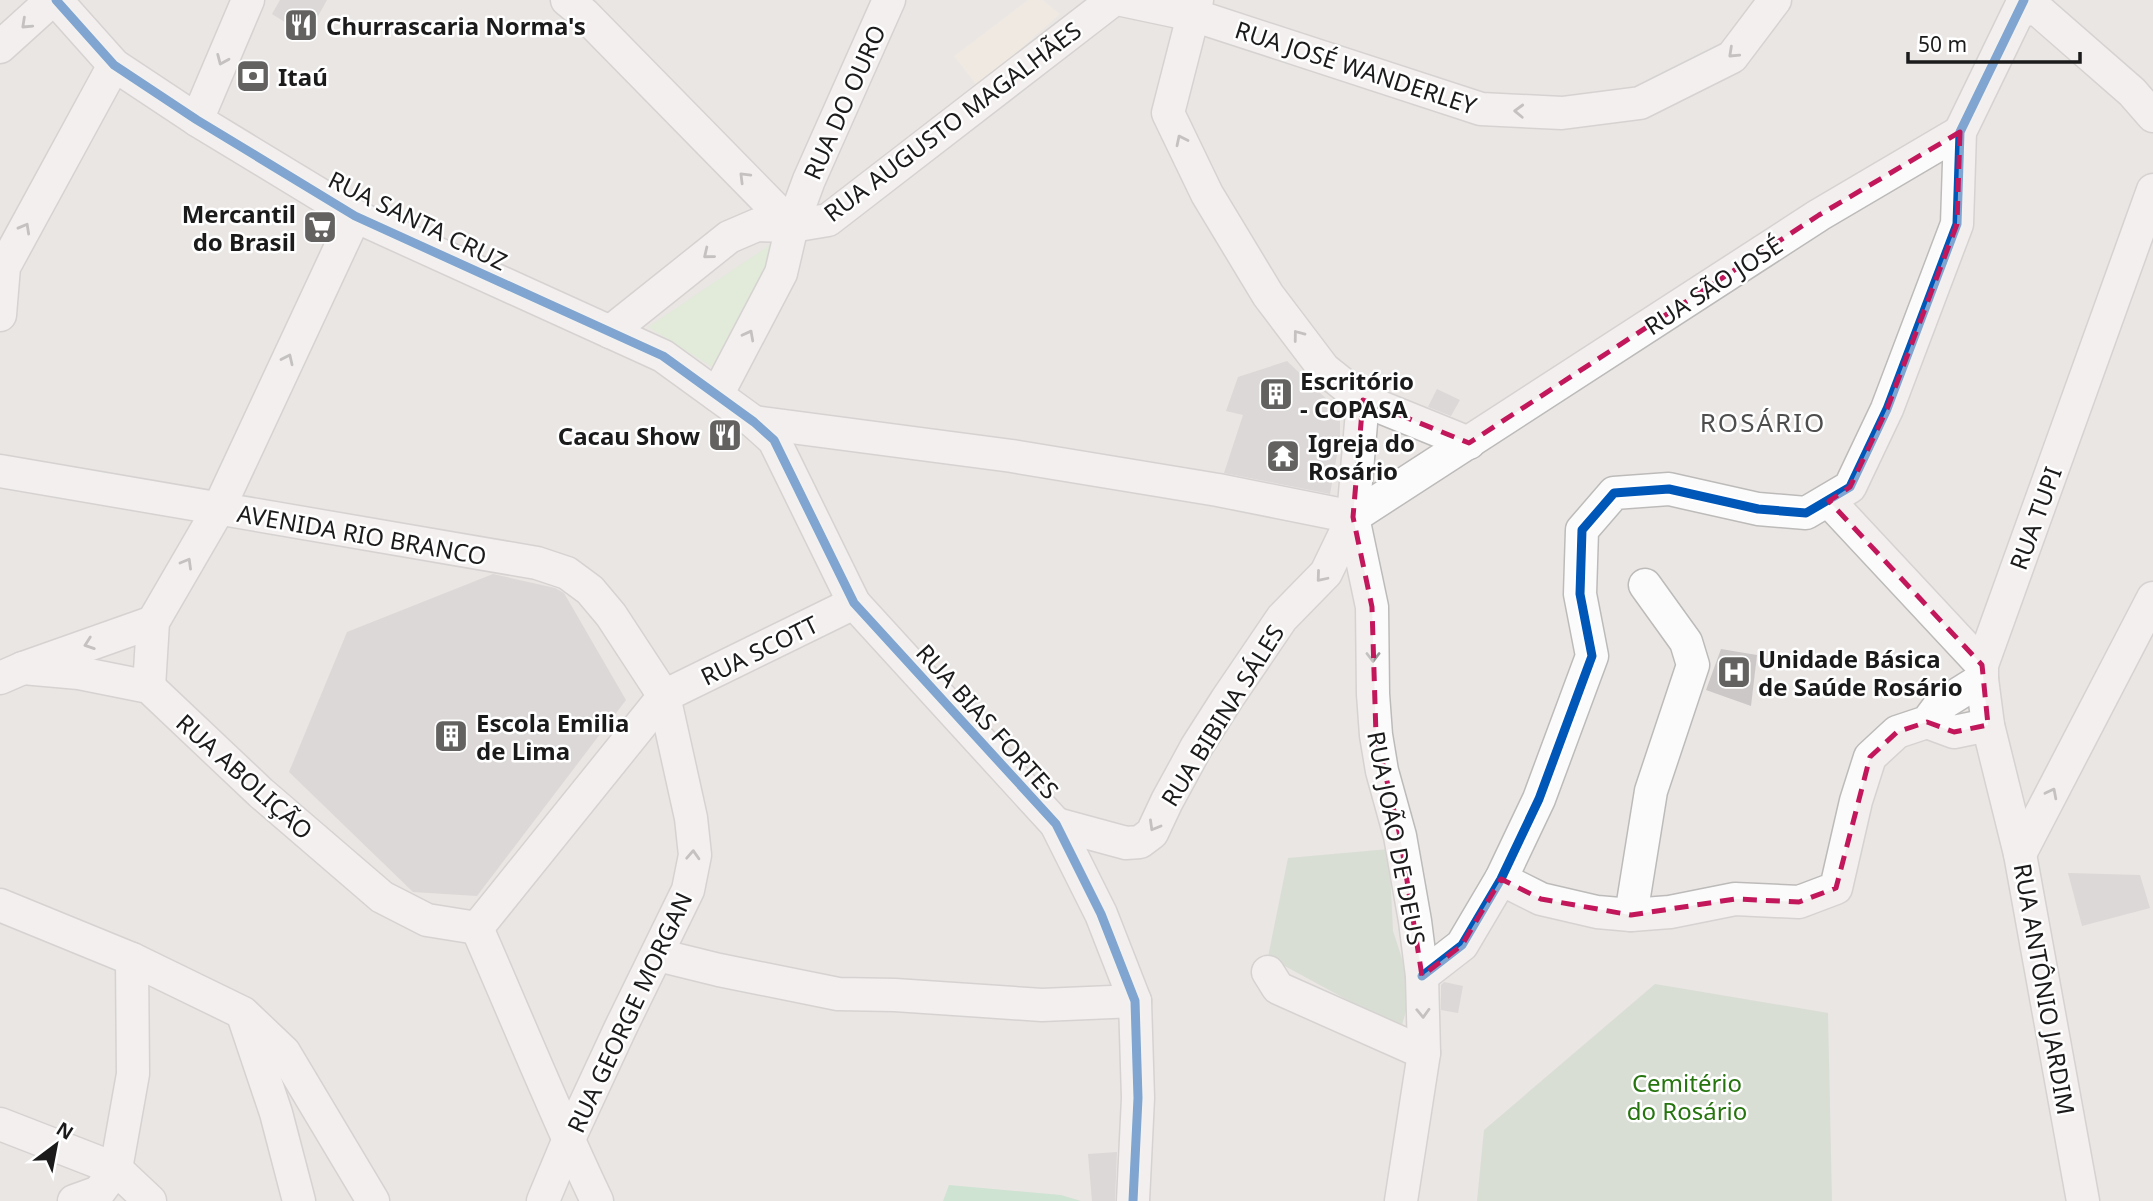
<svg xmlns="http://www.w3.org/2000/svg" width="2153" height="1201" viewBox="0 0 2153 1201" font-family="'Noto Sans',sans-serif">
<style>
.education{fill:#f5edde}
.cemetery{fill:#c6d4c0}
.park{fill:#d9efcf}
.pitch{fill:#b0dfbc}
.building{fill:#ccc8c7}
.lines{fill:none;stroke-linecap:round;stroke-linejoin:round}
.minor-casing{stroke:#bdbbba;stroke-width:35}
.minor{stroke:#fcfbfb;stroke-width:32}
.cycleway-casing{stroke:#fff;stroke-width:13}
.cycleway{stroke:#0057b8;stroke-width:9}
.oneway{stroke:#979696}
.marked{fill:none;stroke:#c2185b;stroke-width:5;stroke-dasharray:14 9;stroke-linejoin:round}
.labels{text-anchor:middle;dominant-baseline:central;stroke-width:5;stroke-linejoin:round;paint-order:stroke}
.poi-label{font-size:24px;font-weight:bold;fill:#1b1b1b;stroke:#fff;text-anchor:start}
.street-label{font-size:24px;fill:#1b1b1b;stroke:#fff}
.park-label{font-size:24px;fill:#25740e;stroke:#fff}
.neighbourhood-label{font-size:26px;letter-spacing:2px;fill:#4e4e4e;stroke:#fff}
</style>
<rect width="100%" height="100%" fill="#eae6e4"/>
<path class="education" d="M1028 0H1043L1060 14 978 87 954 56Z"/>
<g class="cemetery">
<path d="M1389 849 1393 931 1412 989 1401 1029 1268 957 1288 858Z"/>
<path d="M1655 984 1828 1013 1832 1201H1477L1484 1130Z"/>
</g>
<path class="park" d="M771 244 775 257 720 372 648 327Z"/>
<path class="pitch" d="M949 1185 1061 1195 1081 1201H943Z"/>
<g class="building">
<path d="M280 0H327L307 36 272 14Z"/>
<path d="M1287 361 1340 412V438L1330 494 1224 473 1243 415 1226 411 1238 377Z"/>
<path d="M1437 389 1460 400 1451 416 1428 407Z"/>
<path d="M493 574 555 588 564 593 626 700 477 896 413 892 289 772 347 632Z"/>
<path d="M1721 649 1757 655 1751 706 1706 690Z"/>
<path d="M2068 873 2140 875 2150 908 2082 926Z"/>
<path d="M1444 982 1463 986 1458 1013 1441 1010V985Z"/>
<path d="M1117 1152 1115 1201H1092L1088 1154Z"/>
</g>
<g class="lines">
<g class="minor-casing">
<g id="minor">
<path d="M56 0 114 65 197 120 355 216 663 356 754 422 774 440 854 603 1056 824 1101 914 1135 1001 1138 1098 1133 1201"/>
<path d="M567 0 584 14 792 226"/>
<path d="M1122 0 1193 15 1481 109 1562 113 1640 103 1732 57 1775 0"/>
<path d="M1197 0 1168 113 1207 194 1268 295 1324 369 1363 400 1469 443"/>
<path d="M2020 10 2037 9 2132 92 2153 116"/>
<path d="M0 47 52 0"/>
<path d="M197 120 248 0"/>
<path d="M0 315 4 267 114 65"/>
<path d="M610 332 729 237 757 225 792 226 828 220 1113 0"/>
<path d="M717 395 781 273 792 226 809 180 889 0"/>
<path d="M1363 400 1353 517 1372 607 1373 694 1376 735 1382 771 1400 836 1415 921 1422 976 1424 1053 1401 1201"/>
<path d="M754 422 1012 456 1218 490 1353 517"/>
<path d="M0 471 537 563 567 573 590 590 611 615 664 696 691 818 695 855 688 890 620 1029 568 1141 543 1201"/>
<path d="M1829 501 1982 665"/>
<path d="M1353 517 1819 215 1960 132"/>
<path d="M23 668 79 673 149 687 261 793 382 897 427 920 477 928 664 696 854 603"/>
<path d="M0 678 23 668 153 622"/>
<path d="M149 687 153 622 218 510 355 216"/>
<path d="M1927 722 1954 732 1988 725"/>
<path d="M1056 824 1126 843 1140 842 1152 833 1167 801 1197 746 1227 699 1282 618 1326 573 1353 517"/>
<path d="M2020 854 2153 598"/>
<path d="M1501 879 1541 899 1597 912 1631 915 1670 912 1735 899 1799 902 1836 888 1856 801 1870 757 1897 732 1927 722 1939 706 1982 679"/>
<path d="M0 905 132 959 243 1013 284 1052 373 1201"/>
<path d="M1631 915 1651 791 1693 665 1686 642 1645 585"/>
<path d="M477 928C517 1019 554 1111 597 1201"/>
<path d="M658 955 719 970 838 994 895 995 1042 1005 1135 1001"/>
<path d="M1268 972 1278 988 1424 1053"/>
<path d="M1422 976 1462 945 1501 879 1539 799 1592 656 1580 594 1582 530 1614 493 1669 489 1758 509 1806 513 1850 487 1887 409 1957 224 1960 132 2024 0"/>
<path d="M243 1015 276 1113 299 1201"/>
<path d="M0 1124 116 1169 150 1201"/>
<path d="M74 1201 99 1192 116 1169 133 1074 132 959"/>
<path d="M2083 1201 2020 854 1988 725 1982 679V665L2153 190"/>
</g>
</g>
<use href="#minor" class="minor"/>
<g class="cycleway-casing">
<g id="cycleway">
<path d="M56 0 114 65 197 120 355 216 663 356 754 422 774 440 854 603 1056 824 1101 914 1135 1001 1138 1098 1133 1201"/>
<path d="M1422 976 1462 945 1501 879 1539 799 1592 656 1580 594 1582 530 1614 493 1669 489 1758 509 1806 513 1850 487 1887 409 1957 224 1960 132 2024 0"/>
</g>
</g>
<use href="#cycleway" class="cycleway"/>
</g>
<defs><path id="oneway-chevron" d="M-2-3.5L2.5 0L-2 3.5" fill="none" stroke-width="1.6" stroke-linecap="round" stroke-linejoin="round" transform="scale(1.75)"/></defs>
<g class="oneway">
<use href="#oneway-chevron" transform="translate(26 24) rotate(137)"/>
<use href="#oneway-chevron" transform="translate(1733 53) rotate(137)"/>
<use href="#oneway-chevron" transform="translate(222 60) rotate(113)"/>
<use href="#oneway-chevron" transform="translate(1519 111) rotate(-178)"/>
<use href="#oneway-chevron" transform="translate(1181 140) rotate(-116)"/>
<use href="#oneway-chevron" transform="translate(744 177) rotate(-135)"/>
<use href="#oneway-chevron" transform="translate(25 228) rotate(-61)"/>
<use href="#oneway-chevron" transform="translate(708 254) rotate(141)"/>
<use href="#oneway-chevron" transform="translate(749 335) rotate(-62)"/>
<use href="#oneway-chevron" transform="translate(1298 335) rotate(-127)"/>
<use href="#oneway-chevron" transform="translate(288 359) rotate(-65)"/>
<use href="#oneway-chevron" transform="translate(187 563) rotate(-60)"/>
<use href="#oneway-chevron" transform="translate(1321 577) rotate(130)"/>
<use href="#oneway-chevron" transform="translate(89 644) rotate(161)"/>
<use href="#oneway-chevron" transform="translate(1373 657) rotate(90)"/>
<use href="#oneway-chevron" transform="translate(2052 793) rotate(-63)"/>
<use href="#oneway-chevron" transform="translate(1154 826) rotate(120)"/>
<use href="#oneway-chevron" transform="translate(693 855) rotate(-87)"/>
<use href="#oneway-chevron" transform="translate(1423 1013) rotate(88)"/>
</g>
<path d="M0 0H2153V1201H0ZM1960 132 1957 224 1887 409 1850 487 1829 501 1982 665 1988 725 1954 732 1927 722 1897 732 1870 757 1836 888 1799 902 1735 899 1631 915 1541 899 1501 879 1462 945 1422 976 1400 836 1376 735 1372 607 1353 517 1363 400 1469 443 1819 215Z" fill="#eae6e4" fill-opacity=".55" fill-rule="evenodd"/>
<path class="marked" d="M1960 132 1957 224 1887 409 1850 487 1829 501 1982 665 1988 725 1954 732 1927 722 1897 732 1870 757 1836 888 1799 902 1735 899 1631 915 1541 899 1501 879 1462 945 1422 976 1400 836 1376 735 1372 607 1353 517 1363 400 1469 443 1819 215Z"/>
<defs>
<g id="restaurant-square" transform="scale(1.75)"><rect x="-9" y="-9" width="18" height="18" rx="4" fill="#636261" stroke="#fff"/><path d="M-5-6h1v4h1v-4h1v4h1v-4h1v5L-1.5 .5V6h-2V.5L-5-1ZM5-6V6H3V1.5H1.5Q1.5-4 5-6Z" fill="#fff"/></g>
<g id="bank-square" transform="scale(1.75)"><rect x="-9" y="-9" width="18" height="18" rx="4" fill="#636261" stroke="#fff"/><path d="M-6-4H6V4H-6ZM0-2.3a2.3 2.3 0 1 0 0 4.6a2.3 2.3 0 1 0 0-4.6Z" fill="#fff"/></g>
<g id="supermarket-square" transform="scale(1.75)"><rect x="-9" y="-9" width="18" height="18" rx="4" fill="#636261" stroke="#fff"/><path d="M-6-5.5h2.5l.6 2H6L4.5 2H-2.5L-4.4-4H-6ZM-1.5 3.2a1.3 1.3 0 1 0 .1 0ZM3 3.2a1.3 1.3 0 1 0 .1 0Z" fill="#fff"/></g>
<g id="building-square" transform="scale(1.75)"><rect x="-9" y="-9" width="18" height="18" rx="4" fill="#636261" stroke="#fff"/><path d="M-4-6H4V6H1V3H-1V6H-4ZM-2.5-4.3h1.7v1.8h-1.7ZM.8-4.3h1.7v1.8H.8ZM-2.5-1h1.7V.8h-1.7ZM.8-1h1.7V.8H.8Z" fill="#fff"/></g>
<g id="temple-square" transform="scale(1.75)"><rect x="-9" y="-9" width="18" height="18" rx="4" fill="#636261" stroke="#fff"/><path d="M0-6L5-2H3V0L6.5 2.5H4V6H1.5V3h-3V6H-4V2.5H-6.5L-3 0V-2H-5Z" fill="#fff"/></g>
<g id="hospital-square" transform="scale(1.75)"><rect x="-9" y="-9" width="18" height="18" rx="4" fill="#636261" stroke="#fff"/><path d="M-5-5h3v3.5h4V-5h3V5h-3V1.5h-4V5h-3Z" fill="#fff"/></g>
</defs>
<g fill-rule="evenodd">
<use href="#restaurant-square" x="301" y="25"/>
<use href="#bank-square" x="253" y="76"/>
<use href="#supermarket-square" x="320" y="227"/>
<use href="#building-square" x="1276" y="394"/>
<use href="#restaurant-square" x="725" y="435"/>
<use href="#temple-square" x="1283" y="456"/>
<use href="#hospital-square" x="1734" y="672"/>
<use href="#building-square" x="451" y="736"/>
</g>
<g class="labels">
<g class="poi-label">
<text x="326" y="25">Churrascaria Norma's</text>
<text x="278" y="76">Itaú</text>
<text x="296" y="213" text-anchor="end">Mercantil<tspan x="296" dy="28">do Brasil</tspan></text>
<text x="1300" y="380">Escritório<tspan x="1300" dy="28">- COPASA</tspan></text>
<text x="700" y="435" text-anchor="end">Cacau Show</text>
<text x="1308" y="442">Igreja do<tspan x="1308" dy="28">Rosário</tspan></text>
<text x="1758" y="658">Unidade Básica<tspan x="1758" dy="28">de Saúde Rosário</tspan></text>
<text x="476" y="722">Escola Emilia<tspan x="476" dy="28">de Lima</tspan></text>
</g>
<g class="street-label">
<text transform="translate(1356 67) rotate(18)">RUA JOSÉ WANDERLEY</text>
<text transform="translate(844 102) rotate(-66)">RUA DO OURO</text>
<text transform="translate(952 121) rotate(-37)">RUA AUGUSTO MAGALHÃES</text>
<text transform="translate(418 220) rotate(26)">RUA SANTA CRUZ</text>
<text transform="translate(1713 285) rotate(-33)">RUA SÃO JOSÉ</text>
<text transform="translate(2035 518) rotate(-70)">RUA TUPI</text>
<text transform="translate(362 534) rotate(10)">AVENIDA RIO BRANCO</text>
<text transform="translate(759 650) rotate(-26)">RUA SCOTT</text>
<text transform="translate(1222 715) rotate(-58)">RUA BIBINA SÁLES</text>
<text transform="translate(988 721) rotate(48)">RUA BIAS FORTES</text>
<text transform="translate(245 776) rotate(42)">RUA ABOLIÇÃO</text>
<text transform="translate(1397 838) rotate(79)">RUA JOÃO DE DEUS</text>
<text transform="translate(2045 989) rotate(80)">RUA ANTÔNIO JARDIM</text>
<text transform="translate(629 1012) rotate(-65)">RUA GEORGE MORGAN</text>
</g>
<g class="park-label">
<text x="1687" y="1082">Cemitério<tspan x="1687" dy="28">do Rosário</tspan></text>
</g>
<g class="neighbourhood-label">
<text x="1763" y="422">ROSÁRIO</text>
</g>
</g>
<g transform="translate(56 1145) rotate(32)" stroke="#ffffff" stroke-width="5" paint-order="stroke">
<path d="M0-5L12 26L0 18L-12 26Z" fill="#1b1b1b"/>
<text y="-10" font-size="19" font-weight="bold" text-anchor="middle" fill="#1b1b1b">N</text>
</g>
<path d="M1908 52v10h172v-10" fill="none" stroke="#1b1b1b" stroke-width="3.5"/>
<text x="1918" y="52" font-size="21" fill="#1b1b1b" stroke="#ffffff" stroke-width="5" paint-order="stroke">50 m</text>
</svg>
